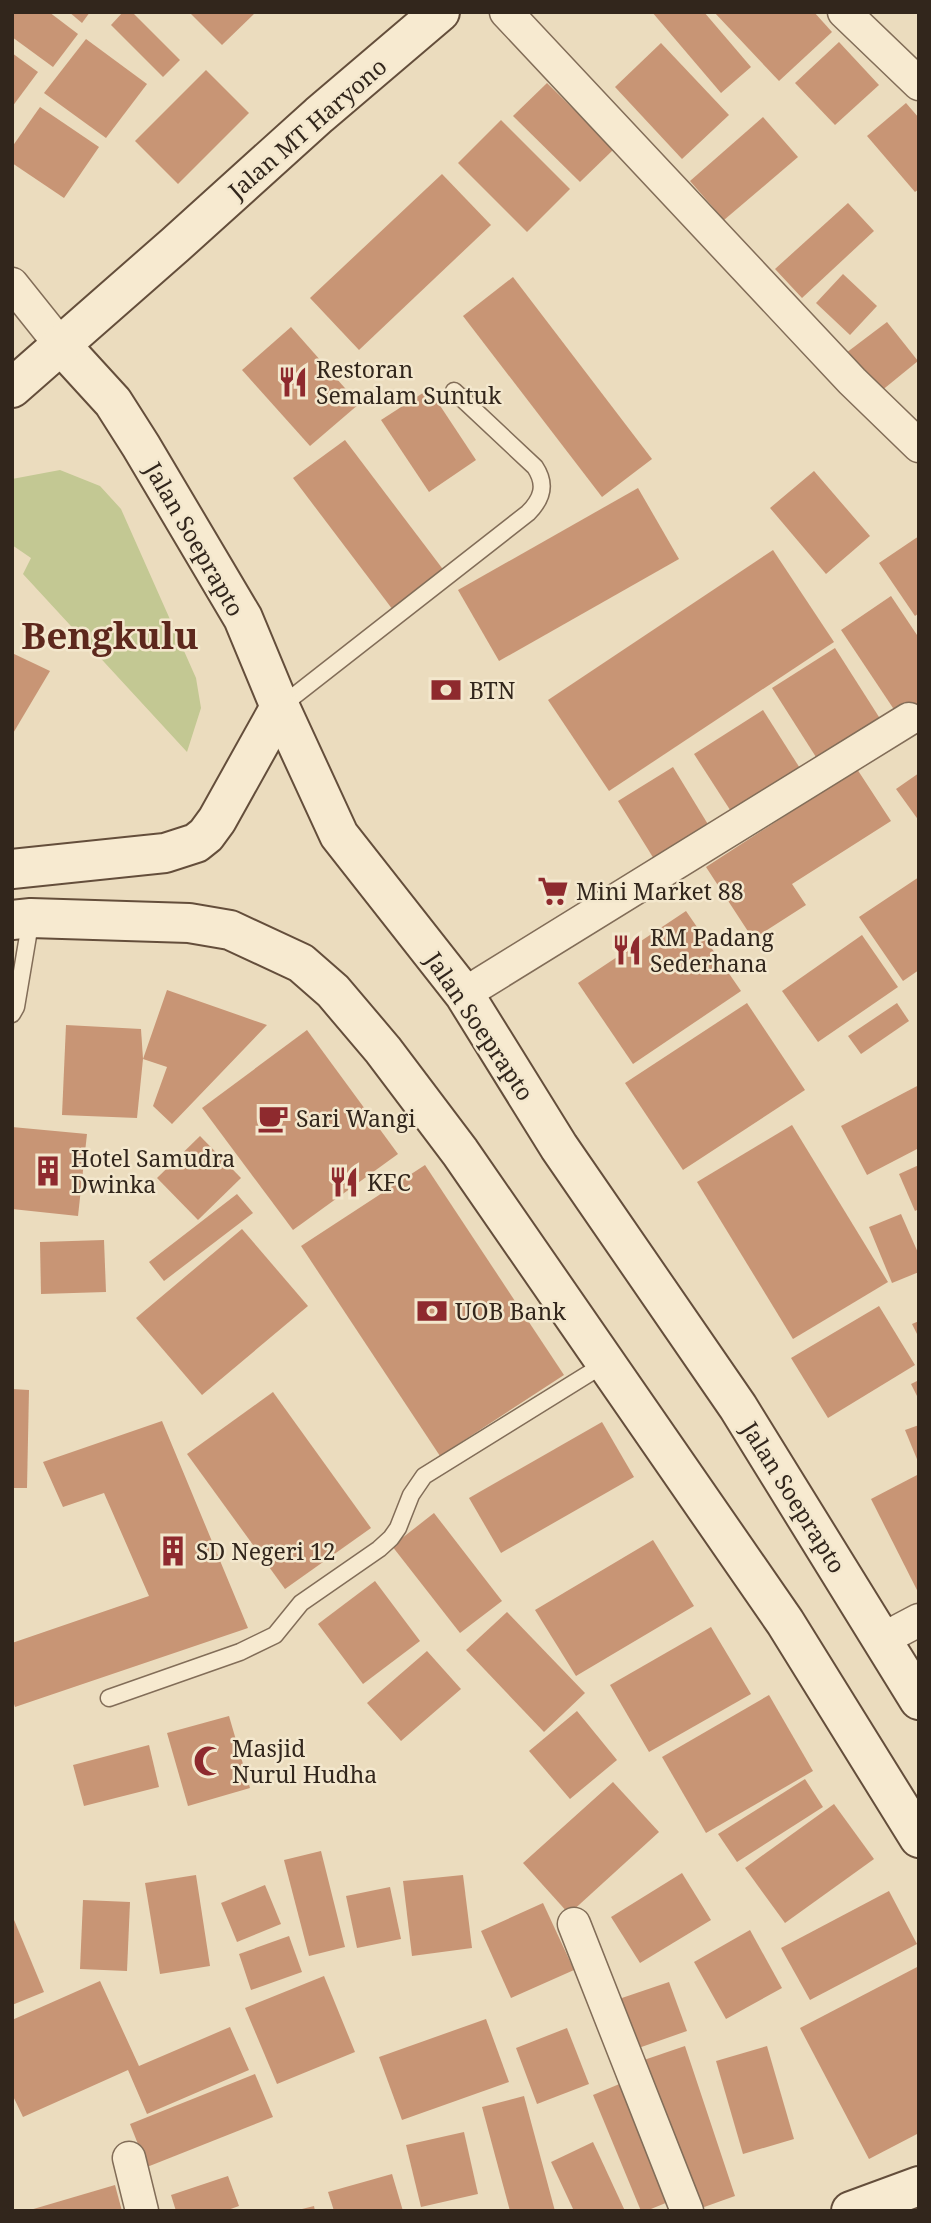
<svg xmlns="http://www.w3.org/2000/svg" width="931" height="2223" viewBox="0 0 931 2223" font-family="'Noto Serif',serif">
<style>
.green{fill:#c3c893}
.building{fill:#c89575}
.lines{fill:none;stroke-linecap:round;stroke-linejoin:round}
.lane-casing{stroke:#826d58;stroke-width:19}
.street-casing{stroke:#826d58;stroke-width:35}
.secondary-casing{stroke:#644e3b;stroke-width:42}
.lane{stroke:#f7ead0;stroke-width:16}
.street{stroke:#f7ead0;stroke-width:32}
.secondary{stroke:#f7ead0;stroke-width:38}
.labels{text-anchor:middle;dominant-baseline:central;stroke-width:5;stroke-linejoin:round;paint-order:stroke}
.street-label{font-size:23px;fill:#32261c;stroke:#f3e7cd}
.poi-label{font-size:23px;fill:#32261c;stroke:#f3e7cd;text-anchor:start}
.town-label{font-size:37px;font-weight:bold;fill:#5d281d;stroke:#f3e7cd}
</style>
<rect width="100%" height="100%" fill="#ebdcbe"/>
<path class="green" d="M60 470 100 486 121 509 196 678 201 708 187 752 23 574 31 558 12 545V479Z"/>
<g class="building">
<path d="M12 12H49L78 34 53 67 12 37Z"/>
<path d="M69 12H90L82 23Z"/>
<path d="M123 12H132L180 60 163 77 111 25Z"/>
<path d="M189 12H256L222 45Z"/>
<path d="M652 12H704L751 67 721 93Z"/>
<path d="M714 12H814L832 32 779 81Z"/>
<path d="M86 39 147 84 106 138 44 93Z"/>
<path d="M839 42 879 85 835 125 795 83Z"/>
<path d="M661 43 729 115 682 159 615 87Z"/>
<path d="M12 53 38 72 12 107Z"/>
<path d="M206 70 249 113 178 184 135 141Z"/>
<path d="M547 83 614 149 580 182 513 116Z"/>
<path d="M906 103 919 118V189L915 192 867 136Z"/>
<path d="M40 107 99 147 64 198 12 163V147Z"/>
<path d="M763 117 798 157 724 220 690 181Z"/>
<path d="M501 120 570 189 527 232 458 163Z"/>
<path d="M442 174 491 225 359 350 310 298Z"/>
<path d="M848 203 874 231 802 298 775 269Z"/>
<path d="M843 274 877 306 850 335 816 303Z"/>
<path d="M513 277 652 459 602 497 463 316Z"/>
<path d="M887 322 918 361 875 396 842 356Z"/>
<path d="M291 327 359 404 310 446 242 370Z"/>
<path d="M429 389 476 460 429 492 381 420Z"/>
<path d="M345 440 445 572 393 610 293 478Z"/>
<path d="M814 471 870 536 826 574 770 508Z"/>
<path d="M638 488 679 559 499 661 458 590Z"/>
<path d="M919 536V613L915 616 879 563Z"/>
<path d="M773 550 834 642 609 791 548 700Z"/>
<path d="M891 596 919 638V704L899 717 841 630Z"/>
<path d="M835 648 886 728 823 768 772 688Z"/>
<path d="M12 653 50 671 12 735Z"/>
<path d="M763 710 803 773 734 816 694 754Z"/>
<path d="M673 767 709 826 654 859 618 801Z"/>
<path d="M857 769 891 821 792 884 806 905 753 939 706 867Z"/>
<path d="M919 773V821L896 789Z"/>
<path d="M919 877V970L903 981 859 917Z"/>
<path d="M686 911 741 991 633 1064 578 983Z"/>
<path d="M862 935 898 987 818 1042 782 991Z"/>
<path d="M167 990 267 1025 172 1124 153 1106 167 1067 143 1059Z"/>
<path d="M747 1003 805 1090 683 1170 625 1083Z"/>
<path d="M897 1003 909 1021 861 1054 848 1036Z"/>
<path d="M66 1025 141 1029 143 1059 137 1118 62 1115Z"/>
<path d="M307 1030 398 1154 293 1230 202 1108Z"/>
<path d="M919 1085V1148L867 1175 841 1126Z"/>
<path d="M792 1125 888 1282 793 1339 697 1182Z"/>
<path d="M12 1127 87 1134 78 1216 12 1209Z"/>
<path d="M200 1136 241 1178 198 1220 157 1178Z"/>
<path d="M425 1165 564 1375 440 1456 301 1246Z"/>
<path d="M919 1165V1209L915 1211 899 1174Z"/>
<path d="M237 1194 253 1213 164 1281 149 1262Z"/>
<path d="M901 1214 919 1255V1272L892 1283 869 1227Z"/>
<path d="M242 1229 308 1306 202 1395 136 1318Z"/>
<path d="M104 1240 106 1292 41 1294 40 1242Z"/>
<path d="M879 1306 915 1365 828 1418 791 1358Z"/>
<path d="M919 1321V1338L912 1324Z"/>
<path d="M919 1380V1400L911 1384Z"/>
<path d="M12 1389 29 1390 27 1488H12Z"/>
<path d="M273 1392 371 1528 285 1589 187 1454Z"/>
<path d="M162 1421 248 1628 15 1707 12 1698V1643L149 1596 104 1493 63 1507 43 1462Z"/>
<path d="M602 1422 634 1477 501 1553 469 1498Z"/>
<path d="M919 1425V1464L905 1430Z"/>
<path d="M919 1474V1594L871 1499Z"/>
<path d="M434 1513 502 1601 460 1633 392 1546Z"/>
<path d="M653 1540 694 1606 576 1676 535 1610Z"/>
<path d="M375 1581 420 1641 363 1684 318 1624Z"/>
<path d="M507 1612 585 1693 544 1732 466 1650Z"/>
<path d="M711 1627 751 1694 649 1752 610 1685Z"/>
<path d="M427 1651 461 1689 401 1741 367 1703Z"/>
<path d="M769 1695 813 1771 706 1833 662 1757Z"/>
<path d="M577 1711 617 1760 570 1799 529 1751Z"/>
<path d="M229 1716 250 1788 188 1806 167 1733Z"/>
<path d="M149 1745 159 1787 84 1806 73 1765Z"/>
<path d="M805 1779 823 1807 737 1862 718 1834Z"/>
<path d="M613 1782 659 1832 569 1914 523 1863Z"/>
<path d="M834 1804 874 1859 785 1923 745 1868Z"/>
<path d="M321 1851 345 1947 309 1956 284 1860Z"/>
<path d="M682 1873 711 1920 640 1963 611 1917Z"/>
<path d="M196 1875 210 1966 160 1974 145 1883Z"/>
<path d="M463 1875 472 1948 412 1956 403 1881Z"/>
<path d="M265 1885 281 1924 237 1942 221 1903Z"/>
<path d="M390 1887 401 1939 357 1948 346 1896Z"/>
<path d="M889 1891 917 1944 810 2000 781 1948Z"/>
<path d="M83 1900 130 1902 127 1971 80 1969Z"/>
<path d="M543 1903 574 1970 511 1998 481 1931Z"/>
<path d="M12 1915 44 1992 12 2005Z"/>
<path d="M750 1930 782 1988 726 2019 694 1962Z"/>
<path d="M289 1936 302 1972 251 1990 239 1954Z"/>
<path d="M919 1966V2133L869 2159 800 2028Z"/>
<path d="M324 1976 355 2052 277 2084 245 2008Z"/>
<path d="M100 1981 139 2066 230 2027 249 2070 147 2114 128 2070 23 2117 12 2094V2020Z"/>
<path d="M669 1982 687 2031 630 2051 613 2001Z"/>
<path d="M486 2019 509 2082 402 2120 379 2057Z"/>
<path d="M567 2028 589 2084 537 2104 516 2048Z"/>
<path d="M685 2046 735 2196 693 2211 641 2061Z"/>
<path d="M767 2046 794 2139 743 2154 716 2061Z"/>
<path d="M255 2074 273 2117 147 2167 130 2124Z"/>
<path d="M629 2080 678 2198 646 2211H641L593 2095Z"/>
<path d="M524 2096 555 2211H510L482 2107Z"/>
<path d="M464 2132 478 2194 421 2207 406 2145Z"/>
<path d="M593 2142 625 2211H574L551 2162Z"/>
<path d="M392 2174 403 2211H334L328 2192Z"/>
<path d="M228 2176 239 2206 225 2211H176L171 2195Z"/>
<path d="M115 2185 122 2211H30V2210Z"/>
<path d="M314 2206 315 2211H298V2210Z"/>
</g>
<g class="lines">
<g class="lane-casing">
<g id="lane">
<path d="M280 707 528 513C542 499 547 485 535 467L454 391"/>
<path d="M12 1014 16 1007 31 918"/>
<path d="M109 1698 240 1652 275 1635 301 1603 379 1549 391 1538 398 1528 411 1495 424 1476 606 1363"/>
</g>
</g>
<g class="street-casing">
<g id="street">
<path d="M506 12 852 381 919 446"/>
<path d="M844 12 919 84"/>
<path d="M12 284 60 344"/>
<path d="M464 994 909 719"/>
<path d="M883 1639 919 1620"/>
<path d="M574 1924 687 2211"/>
<path d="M129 2158 142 2211"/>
</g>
</g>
<g class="secondary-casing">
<g id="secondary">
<path d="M60 344 113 402 141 446 243 618 280 707 339 835 464 994 559 1147 738 1407 919 1700"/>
<path d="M12 388 175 245 319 115 440 12"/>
<path d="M12 869 165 853 196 843 206 835 217 820 280 707"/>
<path d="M12 920 31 918 189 923 230 930 301 963 333 991 383 1050 460 1152 785 1622 919 1838"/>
<path d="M851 2211 919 2186"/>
</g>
</g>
<use href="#lane" class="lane"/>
<use href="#street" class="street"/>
<use href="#secondary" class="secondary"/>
</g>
<defs>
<g id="restaurant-bare" transform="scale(2.415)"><path d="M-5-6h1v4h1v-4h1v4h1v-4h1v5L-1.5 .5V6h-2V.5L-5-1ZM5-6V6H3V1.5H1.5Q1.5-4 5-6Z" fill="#8e2a2e" stroke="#f3e7cd" stroke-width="2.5" paint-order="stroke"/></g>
<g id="bank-bare" transform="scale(2.415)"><path d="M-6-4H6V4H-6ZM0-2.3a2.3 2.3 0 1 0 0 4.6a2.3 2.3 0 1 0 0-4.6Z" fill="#8e2a2e" stroke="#f3e7cd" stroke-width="2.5" paint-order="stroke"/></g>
<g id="supermarket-bare" transform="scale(2.415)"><path d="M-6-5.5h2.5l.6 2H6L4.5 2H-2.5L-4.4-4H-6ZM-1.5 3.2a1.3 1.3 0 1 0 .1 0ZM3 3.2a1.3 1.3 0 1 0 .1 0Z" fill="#8e2a2e" stroke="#f3e7cd" stroke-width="2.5" paint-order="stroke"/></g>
<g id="cafe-bare" transform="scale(2.415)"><path d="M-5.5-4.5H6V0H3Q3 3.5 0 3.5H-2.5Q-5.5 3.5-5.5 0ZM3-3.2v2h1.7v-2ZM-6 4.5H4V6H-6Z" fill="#8e2a2e" stroke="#f3e7cd" stroke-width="2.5" paint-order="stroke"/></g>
<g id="building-bare" transform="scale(2.415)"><path d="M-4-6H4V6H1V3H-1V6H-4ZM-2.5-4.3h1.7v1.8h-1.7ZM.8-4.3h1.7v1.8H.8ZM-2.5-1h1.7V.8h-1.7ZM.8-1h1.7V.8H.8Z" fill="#8e2a2e" stroke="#f3e7cd" stroke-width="2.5" paint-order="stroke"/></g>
<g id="mosque-bare" transform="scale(2.415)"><path d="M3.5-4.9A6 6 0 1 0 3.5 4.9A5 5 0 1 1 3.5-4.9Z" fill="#8e2a2e" stroke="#f3e7cd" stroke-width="2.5" paint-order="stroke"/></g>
</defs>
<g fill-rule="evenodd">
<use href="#restaurant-bare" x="293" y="382"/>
<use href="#bank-bare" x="446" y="690"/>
<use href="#supermarket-bare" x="553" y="891"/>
<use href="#restaurant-bare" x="627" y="950"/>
<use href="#cafe-bare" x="273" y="1118"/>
<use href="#building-bare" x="48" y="1171"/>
<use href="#restaurant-bare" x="344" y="1182"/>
<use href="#bank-bare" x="432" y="1311"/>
<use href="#building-bare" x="173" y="1551"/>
<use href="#mosque-bare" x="209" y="1761"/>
</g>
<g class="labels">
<g class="street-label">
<text transform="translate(307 128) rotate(-41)">Jalan MT Haryono</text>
<text transform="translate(195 539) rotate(60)">Jalan Soeprapto</text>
<text transform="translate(480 1026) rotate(56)">Jalan Soeprapto</text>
<text transform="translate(794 1497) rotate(58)">Jalan Soeprapto</text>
</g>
<g class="poi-label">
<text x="316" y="369">Restoran<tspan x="316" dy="26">Semalam Suntuk</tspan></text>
<text x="469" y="690">BTN</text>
<text x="576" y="891">Mini Market 88</text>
<text x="650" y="937">RM Padang<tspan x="650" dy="26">Sederhana</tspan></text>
<text x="296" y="1118">Sari Wangi</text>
<text x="71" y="1158">Hotel Samudra<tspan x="71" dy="26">Dwinka</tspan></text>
<text x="367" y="1182">KFC</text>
<text x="455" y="1311">UOB Bank</text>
<text x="196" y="1551">SD Negeri 12</text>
<text x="232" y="1748">Masjid<tspan x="232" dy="26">Nurul Hudha</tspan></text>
</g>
<g class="town-label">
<text x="110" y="634">Bengkulu</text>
</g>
</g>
<rect width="931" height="2223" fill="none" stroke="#32261c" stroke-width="28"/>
</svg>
